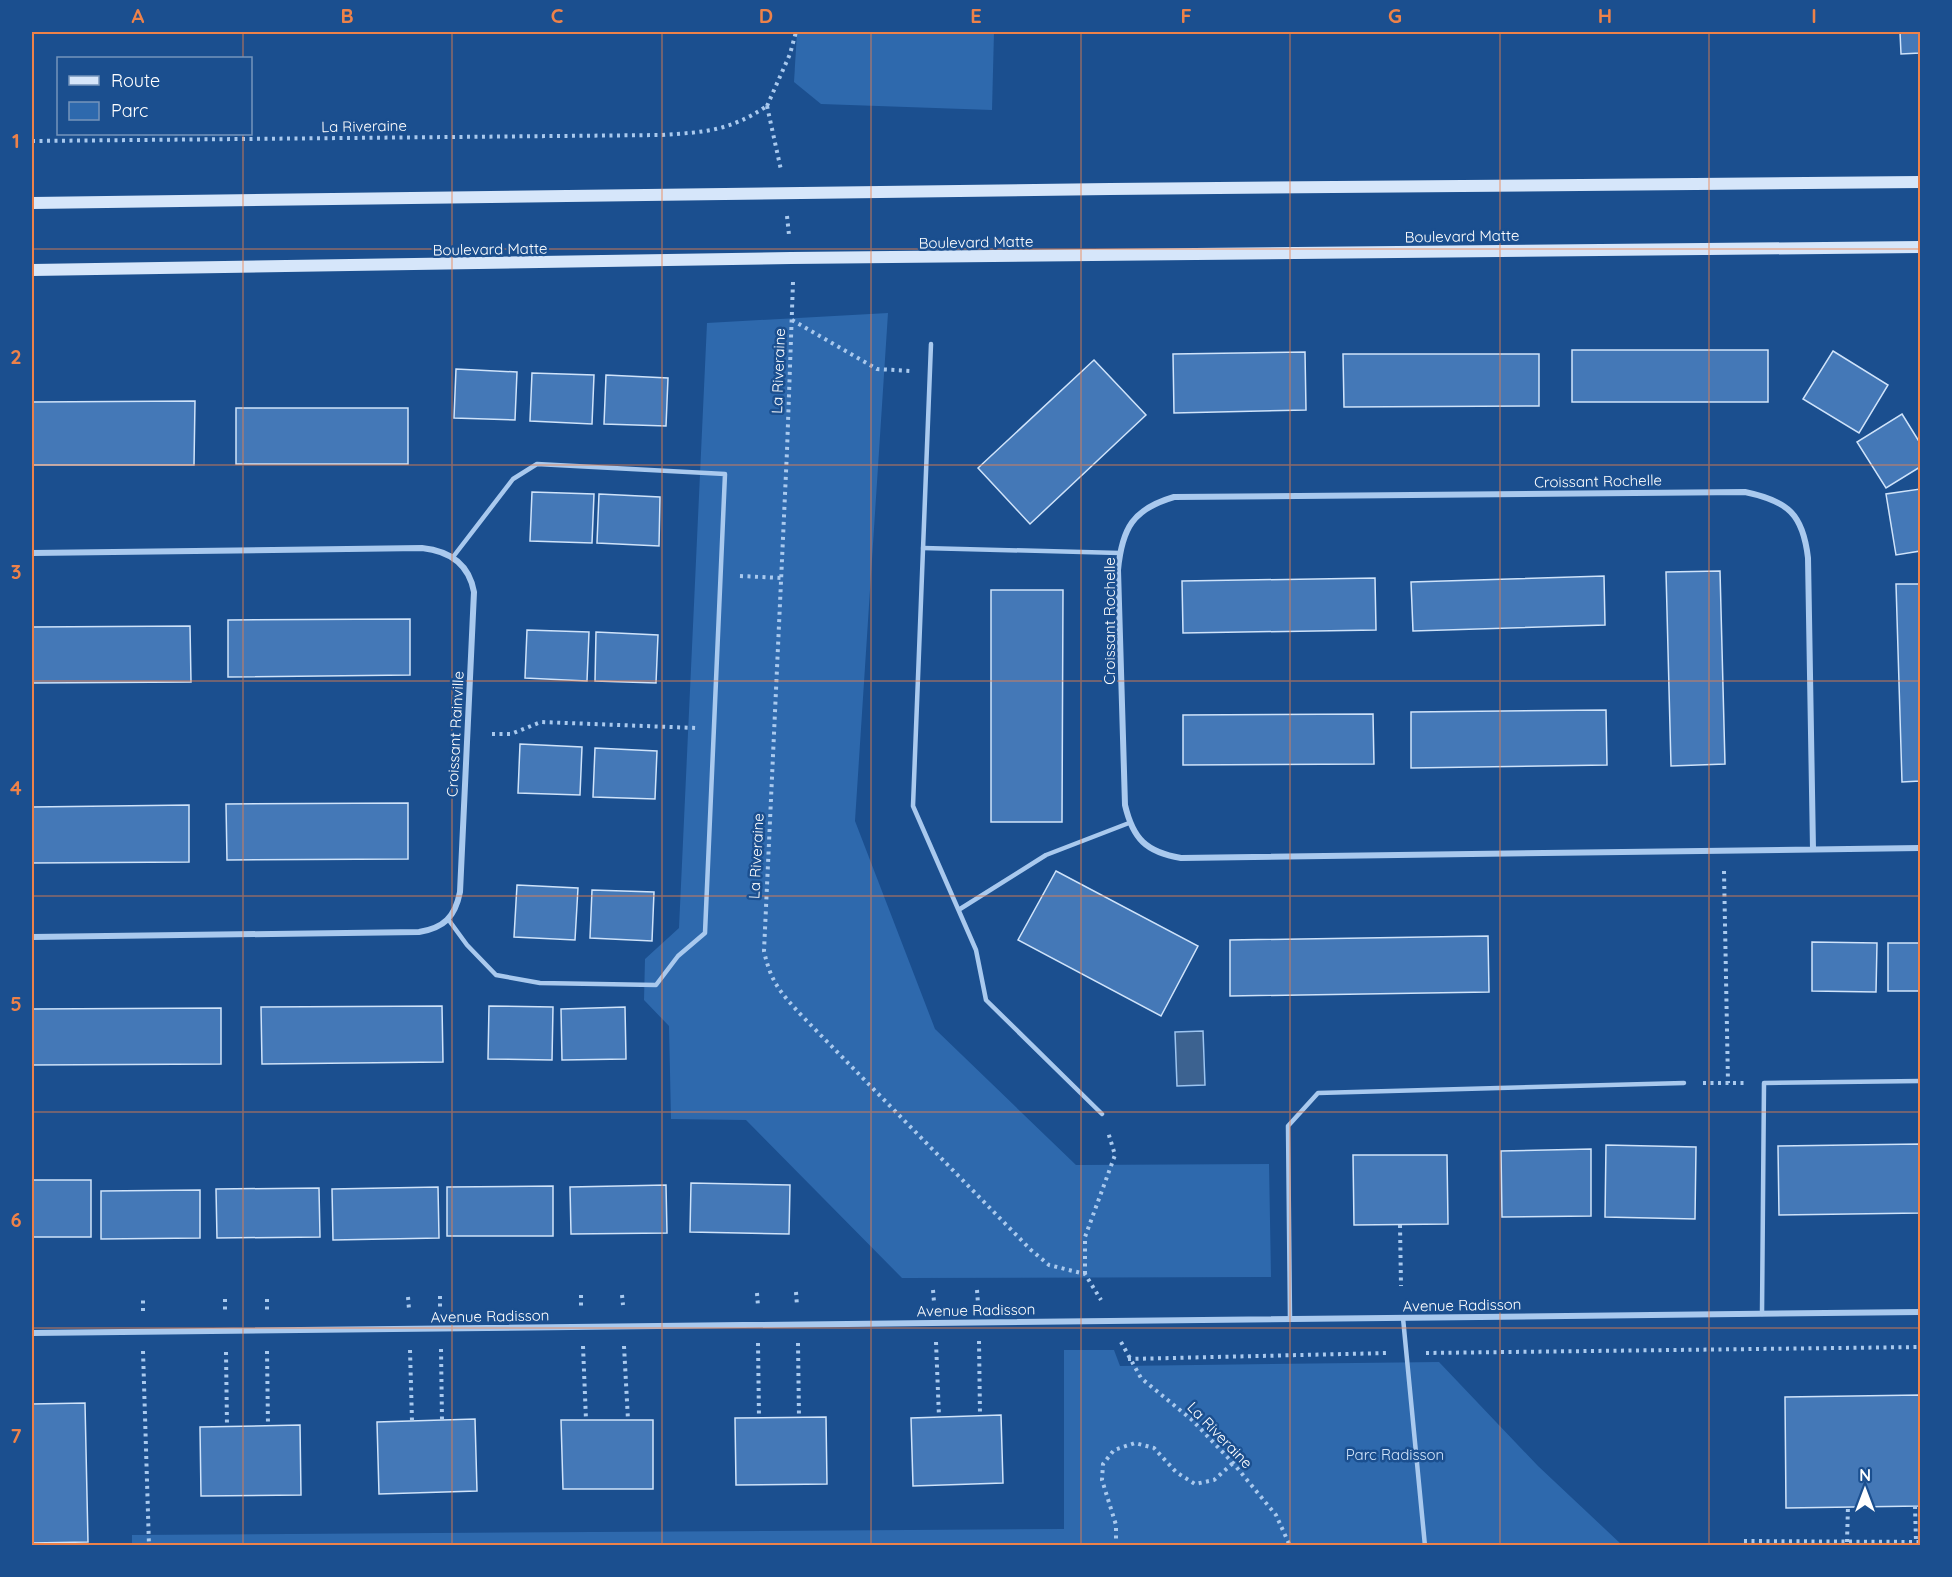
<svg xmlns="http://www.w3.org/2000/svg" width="1952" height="1577" viewBox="0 0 1952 1577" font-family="Quicksand,sans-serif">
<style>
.green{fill:#2e69ad}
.water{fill:#3c6290;stroke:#9cc4f0;stroke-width:1.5}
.building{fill:#4478b7;stroke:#cfe3fa;stroke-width:1.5}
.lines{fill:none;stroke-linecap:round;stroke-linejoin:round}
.path{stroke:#a9c9ee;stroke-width:4;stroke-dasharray:3 4.5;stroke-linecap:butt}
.lane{stroke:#a9c9ee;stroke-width:4.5}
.street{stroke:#a9c9ee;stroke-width:6}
.secondary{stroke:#d6e6fa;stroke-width:12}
.grid{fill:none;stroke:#ee8249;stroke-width:1.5;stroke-opacity:0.55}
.labels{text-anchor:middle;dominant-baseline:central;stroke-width:5;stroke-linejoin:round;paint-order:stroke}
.street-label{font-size:15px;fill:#fff;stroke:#1b4f8f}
.park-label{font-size:15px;fill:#cfe3fa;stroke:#1b4f8f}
.neatline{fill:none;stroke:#ee8249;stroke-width:2}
.grid-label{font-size:20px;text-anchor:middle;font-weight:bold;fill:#ee8249}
</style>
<rect width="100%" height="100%" fill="#1b4f8f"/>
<g class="green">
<path d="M797 32H994L992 110 821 104 794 82Z"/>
<path d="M888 313 855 821 935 1029 1076 1165 1269 1164 1271 1277 902 1278 746 1120 671 1119 669 1026 644 1000 645 959 679 928 707 323Z"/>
<path d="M1064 1350H1114L1120 1366 1439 1362 1538 1466 1622 1545 132 1546V1535L1064 1529Z"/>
</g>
<path class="water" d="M1203 1031 1205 1085 1177 1086 1175 1032Z"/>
<g class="building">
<path d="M1900 32H1920V53L1901 54Z"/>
<rect x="1572" y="350" width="196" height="52"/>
<path d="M1833 351 1888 385 1859 433 1803 399Z"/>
<path d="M1305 352 1306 410 1174 413 1173 354Z"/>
<path d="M1343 354H1539V406L1344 407Z"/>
<path d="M1094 360 1146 415 1030 524 978 468Z"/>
<path d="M456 369 517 372 515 420 454 418Z"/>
<path d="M532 373 594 375 592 424 530 421Z"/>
<path d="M606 375 668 378 666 426 604 424Z"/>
<path d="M195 401 194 465H32V402Z"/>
<rect x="236" y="408" width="172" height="56"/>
<path d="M1902 414 1920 443V467L1886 488 1857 442Z"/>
<path d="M1920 489V551L1896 555 1886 494Z"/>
<path d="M532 492 594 494 592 543 530 541Z"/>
<path d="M599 494 660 497 659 546 597 543Z"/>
<path d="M1720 571 1725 764 1671 766 1666 572Z"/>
<path d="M1604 576 1605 625 1413 631 1411 582Z"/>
<path d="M1375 578 1376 630 1183 633 1182 581Z"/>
<path d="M1896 584H1920V781L1902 782Z"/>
<path d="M991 590H1063L1062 822H991Z"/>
<path d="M410 619V675L228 677V620Z"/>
<path d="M190 626 191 682 32 683V627Z"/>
<path d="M527 630 589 632 587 681 525 678Z"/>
<path d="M596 632 658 635 656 683 595 681Z"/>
<path d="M1606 710 1607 765 1411 768V712Z"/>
<path d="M1373 714 1374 764 1183 765V715Z"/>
<path d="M520 744 582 747 580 795 518 793Z"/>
<path d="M595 748 657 751 655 799 593 797Z"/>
<path d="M408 803V859L227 860 226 804Z"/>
<path d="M189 805V862L32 863V807Z"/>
<path d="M1056 871 1198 946 1161 1016 1018 940Z"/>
<path d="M517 885 578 888 575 940 514 937Z"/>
<path d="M592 890 654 892 652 941 590 938Z"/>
<path d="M1488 936 1489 992 1230 996V940Z"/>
<path d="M1812 942 1877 943 1876 992 1812 991Z"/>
<rect x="1888" y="943" width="32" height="48"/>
<path d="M442 1006 443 1062 262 1064 261 1007Z"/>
<path d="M489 1006 553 1007 552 1060 488 1059Z"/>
<path d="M625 1007 626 1059 562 1060 561 1009Z"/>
<path d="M221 1008V1064L32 1065V1009Z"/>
<path d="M1920 1144V1213L1779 1215 1778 1146Z"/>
<path d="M1606 1145 1696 1147 1695 1219 1605 1217Z"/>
<path d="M1591 1149V1216L1502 1217 1501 1151Z"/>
<path d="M1353 1155H1447L1448 1224 1354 1225Z"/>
<rect x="32" y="1180" width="59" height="57"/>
<path d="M691 1183 790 1185 789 1234 690 1232Z"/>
<path d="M666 1185 667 1233 571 1234 570 1187Z"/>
<path d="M553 1186V1236H447V1187Z"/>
<path d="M438 1187 439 1238 333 1240 332 1189Z"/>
<path d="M319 1188 320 1237 217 1238 216 1189Z"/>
<path d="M200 1190V1238L101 1239V1191Z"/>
<path d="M1920 1395V1506L1786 1508 1785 1397Z"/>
<path d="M85 1403 88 1542 32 1543V1404Z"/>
<path d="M1001 1415 1003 1483 913 1486 911 1418Z"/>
<path d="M826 1417 827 1484 736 1485 735 1418Z"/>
<path d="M475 1419 477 1491 379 1494 377 1422Z"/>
<path d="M561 1420H653V1489H563Z"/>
<path d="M300 1425 301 1495 201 1496 200 1427Z"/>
</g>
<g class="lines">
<g class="path">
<path d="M767 106 781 170"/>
<path d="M767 106 790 54 796 32"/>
<path d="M32 141 662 135C706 132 729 131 767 106"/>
<path d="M787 216 789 235"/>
<path d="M793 282 787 451 764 951C771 983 781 993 802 1016L1031 1250 1049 1265 1085 1274 1101 1300"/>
<path d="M792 320 877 369 911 371"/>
<path d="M740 576 781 578"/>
<path d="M492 734H511L541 722 696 728"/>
<path d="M1724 871 1728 1083"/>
<path d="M1703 1083H1746"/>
<path d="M1400 1225 1401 1286"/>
<path d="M1085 1274V1237L1115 1155 1108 1132"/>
<path d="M933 1290 934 1302"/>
<path d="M977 1290 978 1304"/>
<path d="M796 1292 797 1306"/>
<path d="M757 1293 758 1306"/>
<path d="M581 1295V1308"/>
<path d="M622 1295 623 1305"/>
<path d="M440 1296V1308"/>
<path d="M408 1297 409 1309"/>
<path d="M225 1299V1312"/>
<path d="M267 1299V1311"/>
<path d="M143 1311V1300"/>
<path d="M979 1341 980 1415"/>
<path d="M936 1342 939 1417"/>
<path d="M1121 1342 1141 1378 1192 1420 1233 1463 1276 1515 1290 1546"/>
<path d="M758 1343 759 1418"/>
<path d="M798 1343 799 1418"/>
<path d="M583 1346 586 1420"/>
<path d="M624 1346 628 1420"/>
<path d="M441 1349 442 1420"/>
<path d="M410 1350 412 1421"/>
<path d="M143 1351 149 1546"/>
<path d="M267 1351 268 1426"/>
<path d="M226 1352 227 1426"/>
<path d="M1426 1353 1920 1347"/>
<path d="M1128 1359 1388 1353"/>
<path d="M1915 1506 1916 1542"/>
<path d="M1744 1541 1920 1542"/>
<path d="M1847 1542 1848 1506"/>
<path d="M1116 1546V1525L1102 1480 1103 1464 1114 1450 1135 1443 1154 1448 1176 1472 1195 1484 1214 1480 1233 1463"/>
</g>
<g class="lane">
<path d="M931 344 913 806 976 950 986 1000 1102 1114"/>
<path d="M923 548 1120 553"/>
<path d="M960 909 1046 855 1129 823"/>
<path d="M448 919 467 945 496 975 540 983 656 985 678 956 705 933 725 474 537 464 513 479 453 557"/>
<path d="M1762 1314 1764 1083 1920 1081"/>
<path d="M1403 1318 1425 1546"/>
<path d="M1290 1319 1288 1126 1318 1093 1684 1083"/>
</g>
<g class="street">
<path d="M32 553 422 548C450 551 469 564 474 592L460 892C455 917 444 928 419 932L32 937"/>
<path d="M1813 849 1808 558C1803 514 1788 501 1745 492L1174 497C1133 509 1122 528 1118 570L1125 805C1133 839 1146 852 1181 858L1920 848"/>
<path d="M32 1333 1920 1312"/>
</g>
<g class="secondary">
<path d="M32 203 1110 189 1920 182"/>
<path d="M32 270 791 258 1920 247"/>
</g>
</g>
<path class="grid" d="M243 32V58M452 32V1546M662 32V1546M871 32V1546M1081 32V1546M1290 32V1546M1500 32V1546M1709 32V1546M243 134V1546M32 249H1920M32 465H1920M32 681H1920M32 896H1920M32 1112H1920M32 1328H1920"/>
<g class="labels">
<g class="street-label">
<text transform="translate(364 126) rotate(-1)">La Riveraine</text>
<text transform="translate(1462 236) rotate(-1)">Boulevard Matte</text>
<text transform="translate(976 242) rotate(-1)">Boulevard Matte</text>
<text transform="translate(490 249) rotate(-1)">Boulevard Matte</text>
<text transform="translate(778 371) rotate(-88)">La Riveraine</text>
<text transform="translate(1598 481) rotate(-1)">Croissant Rochelle</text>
<text transform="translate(1109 621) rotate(-90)">Croissant Rochelle</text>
<text transform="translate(455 734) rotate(-87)">Croissant Rainville</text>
<text transform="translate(756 856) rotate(-87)">La Riveraine</text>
<text transform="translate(1462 1305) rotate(-1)">Avenue Radisson</text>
<text transform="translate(976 1310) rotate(-1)">Avenue Radisson</text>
<text transform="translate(490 1316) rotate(-1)">Avenue Radisson</text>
<text transform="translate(1220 1435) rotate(46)">La Riveraine</text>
</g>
<g class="park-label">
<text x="1395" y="1454">Parc Radisson</text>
</g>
</g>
<rect width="1952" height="1577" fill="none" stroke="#1b4f8f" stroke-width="66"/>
<rect x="57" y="57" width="195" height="78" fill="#1b4f8f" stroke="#7695bc" stroke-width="1.5"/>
<rect x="69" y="76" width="30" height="9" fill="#d6e6fa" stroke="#7695bc" stroke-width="1.5"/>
<text x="111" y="87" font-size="18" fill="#ffffff">Route</text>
<rect x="69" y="102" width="30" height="18" fill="#2e69ad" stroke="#7695bc" stroke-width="1.5"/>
<text x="111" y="117" font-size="18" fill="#ffffff">Parc</text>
<g transform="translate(1865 1490)" stroke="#1b4f8f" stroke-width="4.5" paint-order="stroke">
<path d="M0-4.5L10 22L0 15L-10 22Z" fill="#ffffff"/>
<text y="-9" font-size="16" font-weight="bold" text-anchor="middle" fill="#ffffff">N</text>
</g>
<rect x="33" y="33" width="1886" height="1511" class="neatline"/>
<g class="grid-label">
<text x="138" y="23">A</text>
<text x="347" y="23">B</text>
<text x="557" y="23">C</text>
<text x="766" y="23">D</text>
<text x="976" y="23">E</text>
<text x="1186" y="23">F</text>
<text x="1395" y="23">G</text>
<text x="1605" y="23">H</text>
<text x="1814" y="23">I</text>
<text x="16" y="148">1</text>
<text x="16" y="364">2</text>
<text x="16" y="579">3</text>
<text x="16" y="795">4</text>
<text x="16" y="1011">5</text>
<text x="16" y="1227">6</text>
<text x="16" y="1443">7</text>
</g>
</svg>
